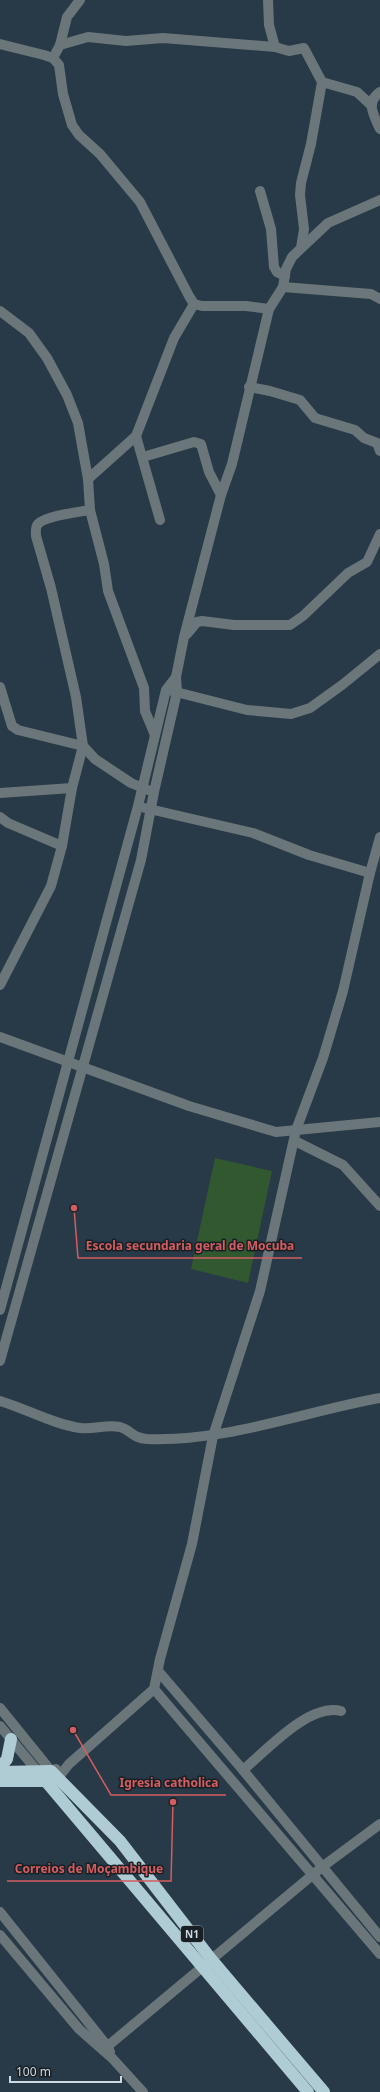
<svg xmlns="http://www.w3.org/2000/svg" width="380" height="2092" viewBox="0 0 380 2092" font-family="'Noto Sans',sans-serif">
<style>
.green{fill:#325830}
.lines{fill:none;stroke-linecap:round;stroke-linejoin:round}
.minor{stroke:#6a7679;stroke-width:10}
.highway{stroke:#afcbd3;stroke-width:12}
.labels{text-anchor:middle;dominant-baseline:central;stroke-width:3;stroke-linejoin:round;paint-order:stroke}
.shield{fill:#182026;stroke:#97a1a8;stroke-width:1}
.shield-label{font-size:10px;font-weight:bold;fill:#ced8e0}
.leader{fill:none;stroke:#d45d5f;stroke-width:1.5}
.callout-dot{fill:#d45d5f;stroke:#182026;stroke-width:1.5}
.callout-label{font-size:12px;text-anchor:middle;font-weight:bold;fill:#d45d5f;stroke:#182026;stroke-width:3;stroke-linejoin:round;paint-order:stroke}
</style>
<rect width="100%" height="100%" fill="#283947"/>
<path class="green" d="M215 1158 272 1171 248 1283 191 1269Z"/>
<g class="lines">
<g class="minor">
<path d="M268 0 269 25 275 47 289 51 304 48 322 82 311 144 301 183 300 195 304 229 301 248"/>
<path d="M0 44 44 55 53 58 59 65 63 94 72 125 79 135 100 154 140 202 189 296 194 304 202 306H246L269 309"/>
<path d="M60 45 67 17 80 0"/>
<path d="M53 58 60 45 88 37 126 41 163 38 275 47"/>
<path d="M322 82 357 92 371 105"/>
<path d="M380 92C365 102 374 116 380 129"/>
<path d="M260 191 271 229 274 267 277 272 285 276"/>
<path d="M283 287 371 294 380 299"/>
<path d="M0 311 29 333 47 358 67 395 78 423 88 479 136 436 174 338 194 304"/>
<path d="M249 387 270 391 300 400 315 418 355 430 364 438 377 443 380 451"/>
<path d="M136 436 160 520"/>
<path d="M143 457 194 442 201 444 209 472 221 495"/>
<path d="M88 479 90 510 104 564 108 591 144 688 145 711 155 735"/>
<path d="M90 510C79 512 45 516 38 524 35 527 36 532 36 536L51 588 76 697 83 746 95 759 131 783 148 790"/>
<path d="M187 634 197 622 202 621 234 625H290L303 616 348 573 367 562 380 534"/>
<path d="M0 687 12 726 18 730 83 746 72 788 62 846"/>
<path d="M172 691 247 710 291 714 310 708 342 685 380 654"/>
<path d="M0 793 72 788"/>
<path d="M145 808 253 833 309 855 370 873"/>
<path d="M0 817 8 823 62 846 51 886 0 985"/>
<path d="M0 1037 189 1106 276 1132 380 1122"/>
<path d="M295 1141 343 1165 380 1206"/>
<path d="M0 1310 138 806 166 690 176 677"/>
<path d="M0 1361 141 860 154 792 177 692 176 677 184 637 221 495 232 464 269 309 283 287 286 269 292 257 328 223 380 200"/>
<path d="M0 1401C27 1409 52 1424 80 1428 94 1430 105 1424 120 1427 131 1430 132 1438 147 1439 226 1442 303 1412 380 1398"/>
<path d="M159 1672 243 1770 380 1937"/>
<path d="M154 1689 380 1954"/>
<path d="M0 1708 51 1771 56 1769"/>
<path d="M0 1726 38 1772"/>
<path d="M243 1770C267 1750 309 1703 341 1711"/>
<path d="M58 1778 69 1764 154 1689 160 1659 192 1544 213 1436 260 1291 296 1130 323 1058 343 991 370 873 380 837"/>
<path d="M0 1912 108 2047 110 2052"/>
<path d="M0 1935 79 2029 112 2058 143 2092"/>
<path d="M103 2050 322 1867 380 1824"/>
</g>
<g class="highway">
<path d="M0 1768 7 1759 11 1739"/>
<path d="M0 1772 51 1771 120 1841 211 1959 324 2092"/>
<path d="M38 1772 308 2092"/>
<path d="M0 1781H51"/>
</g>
</g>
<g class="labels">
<rect class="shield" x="181" y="1926" width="22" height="16" rx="3"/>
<g class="shield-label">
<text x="192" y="1934">N1</text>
</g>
</g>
<path class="leader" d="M74 1208L78 1258H302M73 1730L111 1795H226M173 1802L171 1881H7"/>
<g class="callout-dot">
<circle cx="74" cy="1208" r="4"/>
<circle cx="73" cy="1730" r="4"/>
<circle cx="173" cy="1802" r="4"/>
</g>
<g class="callout-label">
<text x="190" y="1250">Escola secundaria geral de Mocuba</text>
<text x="169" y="1787">Igresia catholica</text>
<text x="89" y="1873">Correios de Moçambique</text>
</g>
<path d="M10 2076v6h111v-6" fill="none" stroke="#ced8e0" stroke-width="2"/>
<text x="16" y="2076" font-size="12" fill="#ced8e0" stroke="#182026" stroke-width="3" paint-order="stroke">100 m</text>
</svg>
